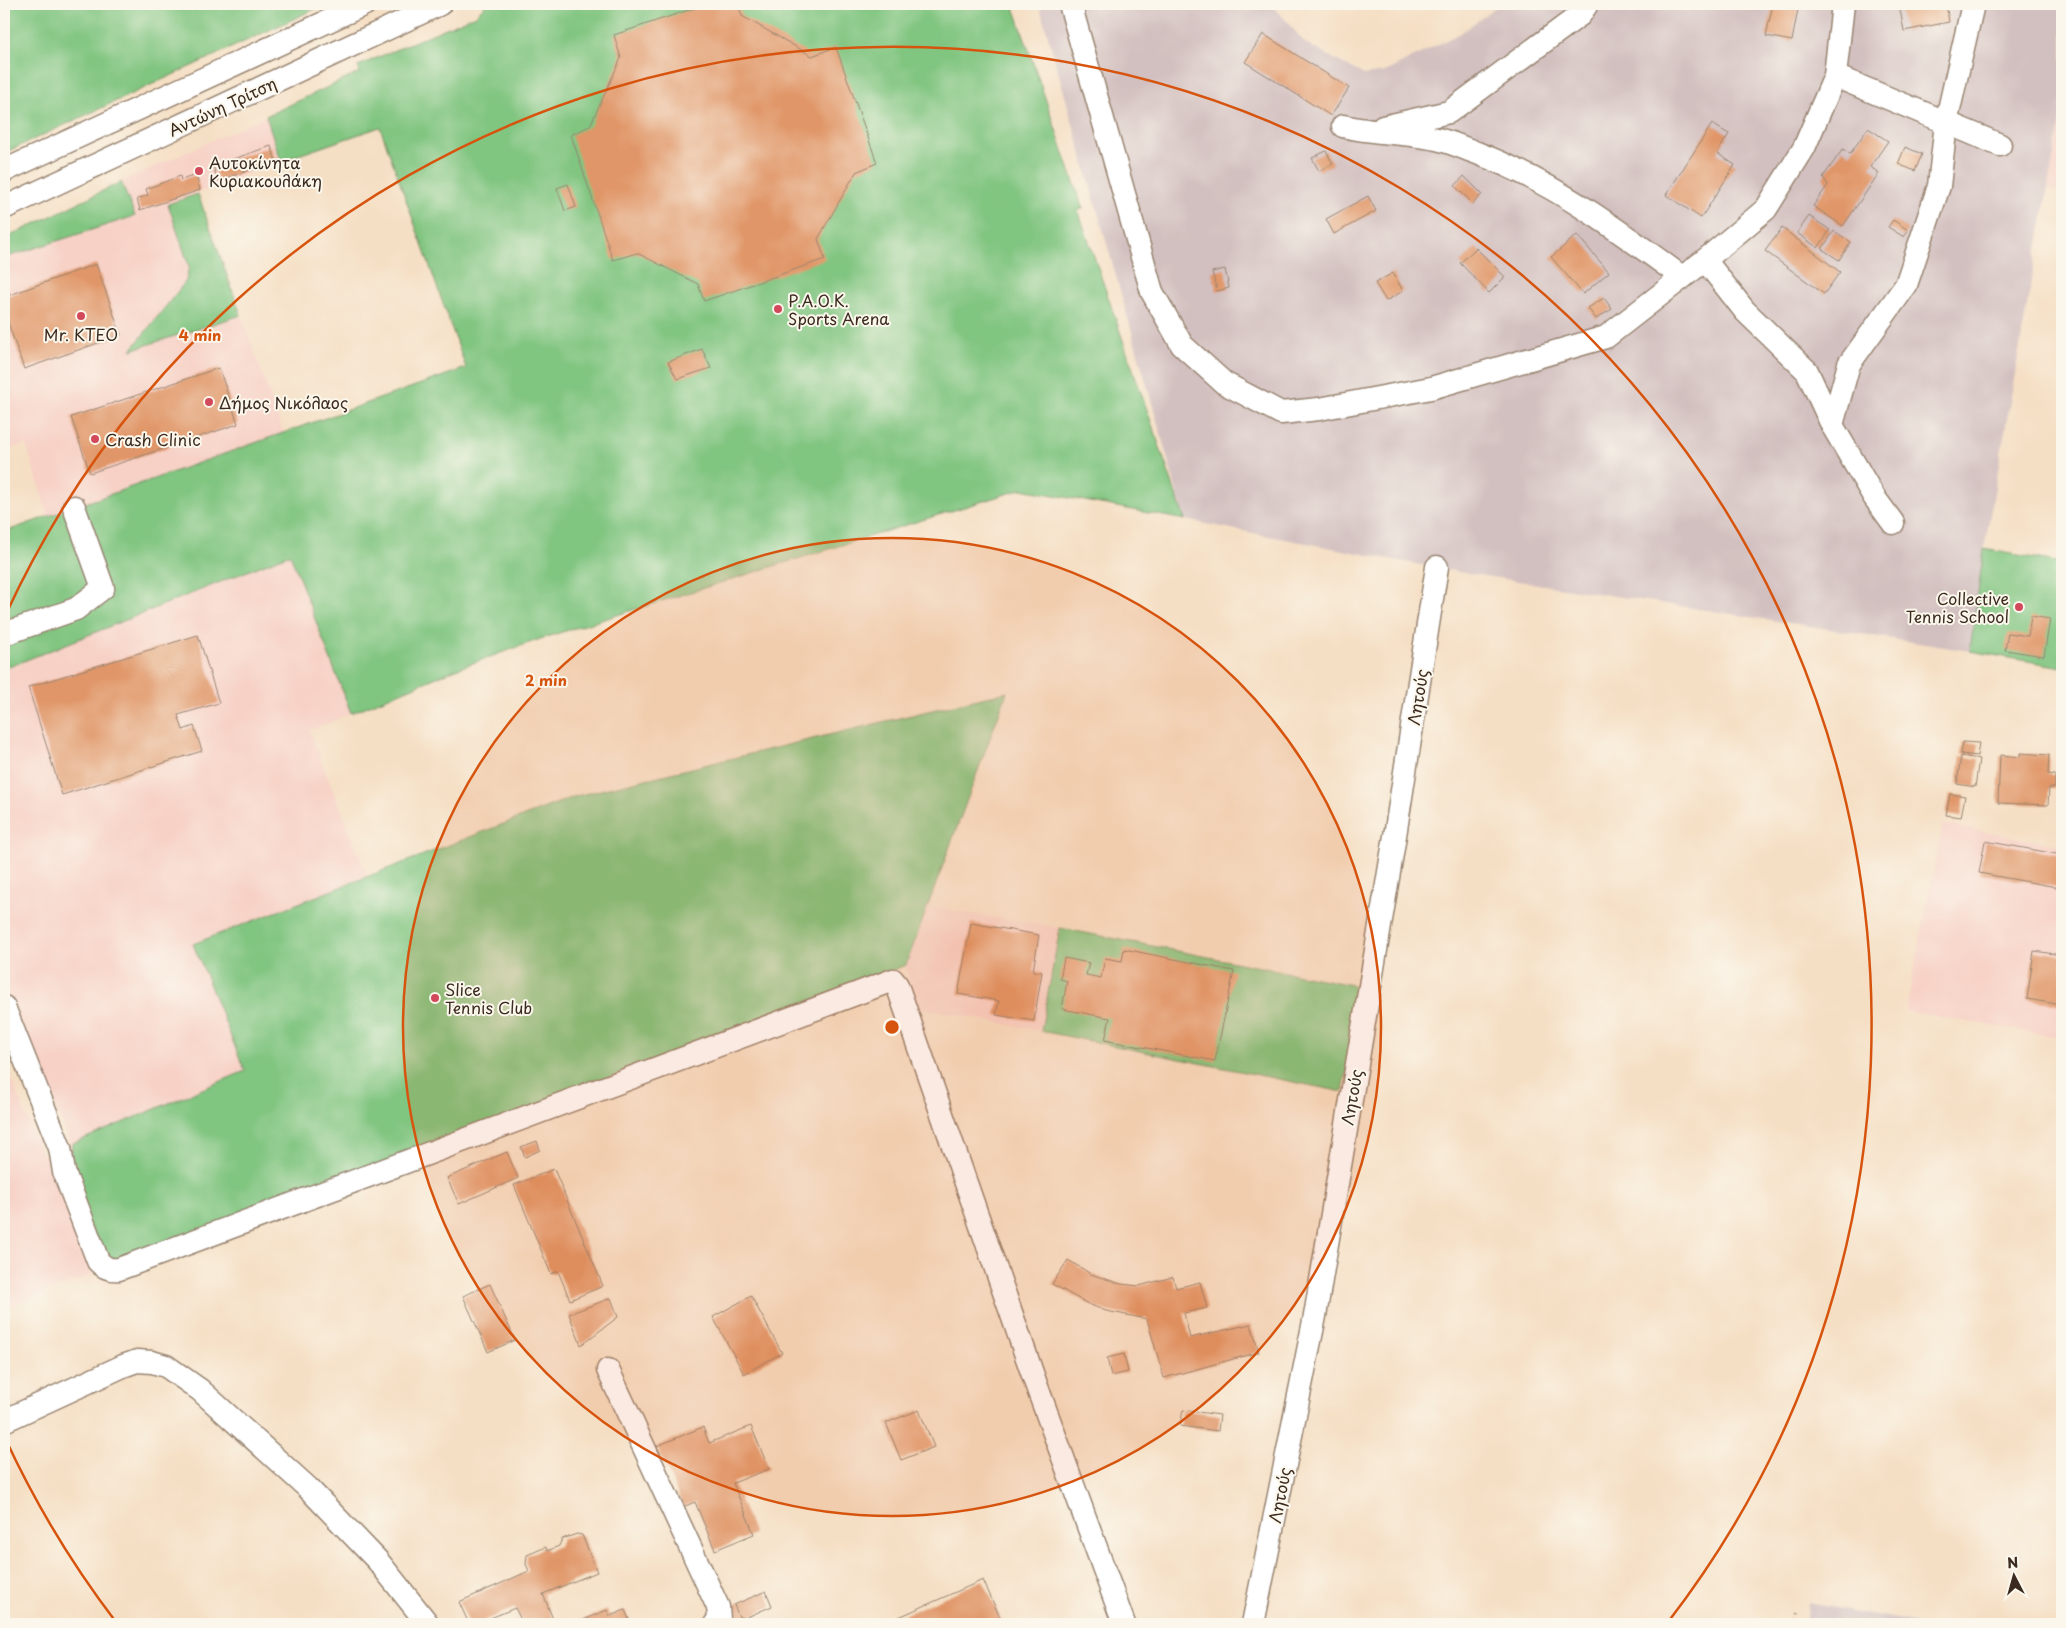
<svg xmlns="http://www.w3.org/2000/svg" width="2066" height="1628" viewBox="0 0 2066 1628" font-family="'Playpen Sans',sans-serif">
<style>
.built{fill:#f7d1c6}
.industrial{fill:#d2bfbf}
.green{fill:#80c580;stroke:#5e784f}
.building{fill:#e09668}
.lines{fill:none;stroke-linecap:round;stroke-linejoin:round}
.minor-casing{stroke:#988471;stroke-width:25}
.path{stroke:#988471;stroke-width:3;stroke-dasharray:1 4;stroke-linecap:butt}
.minor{stroke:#fff;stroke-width:22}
.ring{fill:none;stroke:#d7540e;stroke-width:2.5}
.poi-dot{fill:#d1495b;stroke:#fbf7ec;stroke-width:2}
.labels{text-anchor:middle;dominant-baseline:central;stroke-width:4;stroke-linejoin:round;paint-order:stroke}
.street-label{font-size:16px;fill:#3b2a1e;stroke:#fbf7ec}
.poi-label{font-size:16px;fill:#3b2a1e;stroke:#fbf7ec;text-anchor:start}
.centre{fill:#d7540e;stroke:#fbf7ec;stroke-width:2.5}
.ring-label{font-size:15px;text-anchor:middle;font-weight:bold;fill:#d7540e;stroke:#fbf7ec;stroke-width:4;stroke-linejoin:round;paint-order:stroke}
</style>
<rect width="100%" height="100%" fill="#fbf7ec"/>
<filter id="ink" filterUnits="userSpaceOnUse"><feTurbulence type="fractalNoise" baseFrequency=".02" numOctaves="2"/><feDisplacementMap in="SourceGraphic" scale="10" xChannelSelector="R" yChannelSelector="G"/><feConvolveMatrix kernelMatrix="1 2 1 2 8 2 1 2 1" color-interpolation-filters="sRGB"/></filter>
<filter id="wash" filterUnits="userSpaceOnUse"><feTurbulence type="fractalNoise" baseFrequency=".0096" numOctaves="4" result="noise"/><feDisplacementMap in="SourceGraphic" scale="20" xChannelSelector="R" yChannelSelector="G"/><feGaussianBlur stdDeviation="1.12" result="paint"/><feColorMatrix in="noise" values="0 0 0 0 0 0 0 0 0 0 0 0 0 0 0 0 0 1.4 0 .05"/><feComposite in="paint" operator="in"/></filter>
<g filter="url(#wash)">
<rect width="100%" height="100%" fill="#f5dfc4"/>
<g class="built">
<path d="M2062 108V192L2048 189Z"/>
<path d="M266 116 281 161 168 204 189 266 186 282 131 350 241 315 284 434 48 516 26 444 4 451V258L134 216 121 182Z"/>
<path d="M291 554 351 713 309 731 368 877 193 944 245 1071 72 1144 98 1272 4 1309V1061L42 1154 71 1144 4 992V669Z"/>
<path d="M1943 824 2062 846V1038L1906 1011Z"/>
<path d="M929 907 1060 928 1041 1031 914 1006 906 965Z"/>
</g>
<g class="industrial">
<path d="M1039 4H1272L1305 43 1364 75 1385 72 1462 32 1500 4H2062V108L1984 549 1970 651 1447 570 1185 520Z"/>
<path d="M1808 1603 1925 1624H1805Z"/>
</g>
<g class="green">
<path d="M4 4H326L4 153Z"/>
<path d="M486 4H1013L1083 209 1078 210 1185 520 1022 489 543 638 456 669 351 713 290 554 4 669V532L466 368 380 127 281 161 266 116 360 72 358 66 476 15Z"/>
<path d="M121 182 135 216 4 258V239Z"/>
<path d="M198 194 241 315 131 350 186 281 189 266 168 204Z"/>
<path d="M1984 549 2062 563V667L1970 651Z"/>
<path d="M1007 692 906 965 98 1272 69 1176 72 1144 245 1071 193 944 576 796Z"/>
<path d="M1060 928 1362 987 1343 1092 1041 1031Z"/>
</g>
<g id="blocks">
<g class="building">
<path d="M707 4H738L742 16 812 56 836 47 877 163 856 172 818 239 825 259 704 301 698 284 637 253 613 260 571 135 590 126 621 58 614 35Z"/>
<path d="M1773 4H1799L1792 41 1766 36Z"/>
<path d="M1899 4H1946L1949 22 1904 31Z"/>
<path d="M1263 34 1349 88 1331 116 1245 62Z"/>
<path d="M1712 124 1729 134 1717 153 1735 165 1701 218 1666 195Z"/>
<path d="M1868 128 1888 141 1870 167 1879 173 1843 226 1813 206 1828 185 1823 177 1843 149 1850 154Z"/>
<path d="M271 146 276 161 218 181 213 166Z"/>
<path d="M1905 147 1922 154 1915 171 1898 164Z"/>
<path d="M1326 151 1333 164 1319 171 1312 158Z"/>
<path d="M196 175 200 190 140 210 137 199 148 195 146 189 180 176 181 180Z"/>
<path d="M1464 176 1482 194 1473 204 1455 186Z"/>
<path d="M568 184 576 207 565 211 557 188Z"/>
<path d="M1368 196 1376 211 1334 234 1326 219Z"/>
<path d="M1809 216 1830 230 1818 248 1797 233Z"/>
<path d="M1893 220 1908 230 1904 237 1888 227Z"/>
<path d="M1782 228 1840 272 1824 294 1765 251Z"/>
<path d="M1834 231 1851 242 1839 260 1822 249Z"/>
<path d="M1577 235 1609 272 1583 294 1551 257Z"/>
<path d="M1476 248 1505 277 1489 293 1460 263Z"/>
<path d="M96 264 121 335 24 369 4 311V297Z"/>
<path d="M1225 269 1229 288 1217 291 1212 272Z"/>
<path d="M1393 273 1403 291 1386 301 1375 283Z"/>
<path d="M1604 298 1612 309 1596 319 1588 308Z"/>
<path d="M702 349 711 368 677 379 668 362Z"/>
<path d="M219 368 238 424 90 473 71 417Z"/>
<path d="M2031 616 2050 619 2044 656 2005 650 2008 633 2028 636Z"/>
<path d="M198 635 219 703 178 715 183 730 194 726 202 751 62 795 28 687Z"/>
<path d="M1963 742 1979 743 1977 756 1961 754Z"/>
<path d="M2020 753 2049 755 2048 774 2055 775V788H2049L2048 805 1998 803 2000 755 2020 757Z"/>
<path d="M1961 756 1979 759 1975 787 1957 784Z"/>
<path d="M1950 794 1965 796 1961 817 1946 815Z"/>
<path d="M1985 841 2062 855V888L1979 873Z"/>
<path d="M971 923 1039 935 1033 971 1042 972 1034 1021 996 1015 999 1001 958 994Z"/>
<path d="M1124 949 1234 971 1215 1061 1105 1040 1110 1018 1062 1009 1067 981 1060 979 1064 958 1089 963 1086 975 1101 978 1105 958 1122 961Z"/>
<path d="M2034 951 2062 955V1005L2027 999Z"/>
<path d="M537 1141 540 1150 525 1157 521 1147Z"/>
<path d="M507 1152 518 1178 459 1204 447 1178Z"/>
<path d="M554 1169 603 1286 570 1300 558 1271 551 1274 514 1185Z"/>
<path d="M1068 1260 1091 1274 1121 1284 1139 1286 1173 1277 1176 1288 1200 1282 1207 1308 1184 1313 1190 1338 1251 1324 1259 1352 1164 1378 1147 1319 1106 1311 1088 1304 1052 1284Z"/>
<path d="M490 1284 515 1340 488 1352 463 1296Z"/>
<path d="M751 1296 782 1353 744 1374 713 1317Z"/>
<path d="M611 1298 618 1317 581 1345 569 1314Z"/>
<path d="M1124 1354 1128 1372 1111 1376 1107 1358Z"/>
<path d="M919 1410 934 1447 901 1460 886 1423Z"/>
<path d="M1183 1410 1220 1415 1218 1431 1180 1426Z"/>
<path d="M751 1426 769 1469 733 1483 754 1534 715 1550 695 1502 683 1507 657 1446 703 1427 709 1443Z"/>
<path d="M577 1534 582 1535 597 1572 543 1594 555 1624H523L515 1608 476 1624H469L459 1602 529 1571 526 1564 527 1555 546 1547 547 1551 559 1546 562 1539Z"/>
<path d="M983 1580 1003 1624H883Z"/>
<path d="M766 1591 772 1606 745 1618 739 1617 734 1605Z"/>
<path d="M607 1610 610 1616 625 1610 631 1624H574Z"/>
</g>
</g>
</g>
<g filter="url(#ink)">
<use href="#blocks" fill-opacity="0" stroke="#988471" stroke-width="1"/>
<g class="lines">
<g class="minor-casing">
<g id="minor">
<path d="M1070 4 1152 292 1182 345 1224 383 1281 413 1319 409 1431 388 1606 337 1705 260 1766 209 1804 148 1835 76 1843 4"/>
<path d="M1835 76 2000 145"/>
<path d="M1343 126C1376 134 1409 132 1441 140 1453 143 1466 149 1477 153 1553 182 1617 229 1682 277"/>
<path d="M1383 127 1449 112 1580 15 1587 4"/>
<path d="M4 171 365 4"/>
<path d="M4 208 440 4"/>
<path d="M1705 260 1745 311 1807 371 1832 425 1849 364 1906 285 1939 186 1946 123 1973 4"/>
<path d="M1832 425 1874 497 1893 523"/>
<path d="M4 634 76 609 103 588 74 507"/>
<path d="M4 1007 60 1148 64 1172 98 1261C104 1268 110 1270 119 1269L893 980 897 985 1036 1384 1124 1624"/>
<path d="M608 1370 718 1607 719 1619 715 1624"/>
<path d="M4 1421 123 1366 137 1361 152 1362 166 1366 200 1390 308 1488 378 1561 428 1624"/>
<path d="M1253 1624 1315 1316 1394 842 1437 567"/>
</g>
</g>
<path class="path" d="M1795 1624 1798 1610"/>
<use href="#minor" class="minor"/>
</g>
</g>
<circle cx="892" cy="1027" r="489" fill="#d7540e" fill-opacity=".12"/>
<g class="ring">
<circle cx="892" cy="1027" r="489"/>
<path d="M116 1622A978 978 0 0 1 6 1440M6 614A978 978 0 1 1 1668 1622"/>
</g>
<g class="poi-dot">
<circle cx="199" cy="171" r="5"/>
<circle cx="778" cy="309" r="5"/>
<circle cx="81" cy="316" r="5"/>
<circle cx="209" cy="402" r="5"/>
<circle cx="95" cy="439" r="5"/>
<circle cx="2019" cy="607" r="5"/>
<circle cx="435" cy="998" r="5"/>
</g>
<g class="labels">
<g class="street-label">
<text transform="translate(222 106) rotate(-25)">Αντώνη Τρίτση</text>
<text transform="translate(1417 697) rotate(-81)">Λητούς</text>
<text transform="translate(1351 1097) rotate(-80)">Λητούς</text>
<text transform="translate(1279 1495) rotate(-79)">Λητούς</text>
</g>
<g class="poi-label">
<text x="209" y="162">Αυτοκίνητα<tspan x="209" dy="18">Κυριακουλάκη</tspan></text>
<text x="788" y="300">P.A.O.K.<tspan x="788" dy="18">Sports Arena</tspan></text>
<text x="81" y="334" text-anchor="middle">Mr. KTEO</text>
<text x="219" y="402">Δήμος Νικόλαος</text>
<text x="105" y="439">Crash Clinic</text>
<text x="2009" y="598" text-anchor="end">Collective<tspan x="2009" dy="18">Tennis School</tspan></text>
<text x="445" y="989">Slice<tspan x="445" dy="18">Tennis Club</tspan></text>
</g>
</g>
<circle cx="892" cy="1027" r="8" class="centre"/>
<g class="ring-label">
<text x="200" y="341">4 min</text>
<text x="546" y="686">2 min</text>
</g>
<rect width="2066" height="1628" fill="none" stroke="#fbf7ec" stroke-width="20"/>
<g transform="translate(2014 1576) rotate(354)" stroke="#fbf7ec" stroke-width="4" paint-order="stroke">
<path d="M0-4L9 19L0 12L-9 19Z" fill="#3b2a1e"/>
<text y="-8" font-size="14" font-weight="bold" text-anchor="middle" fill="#3b2a1e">N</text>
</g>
</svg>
